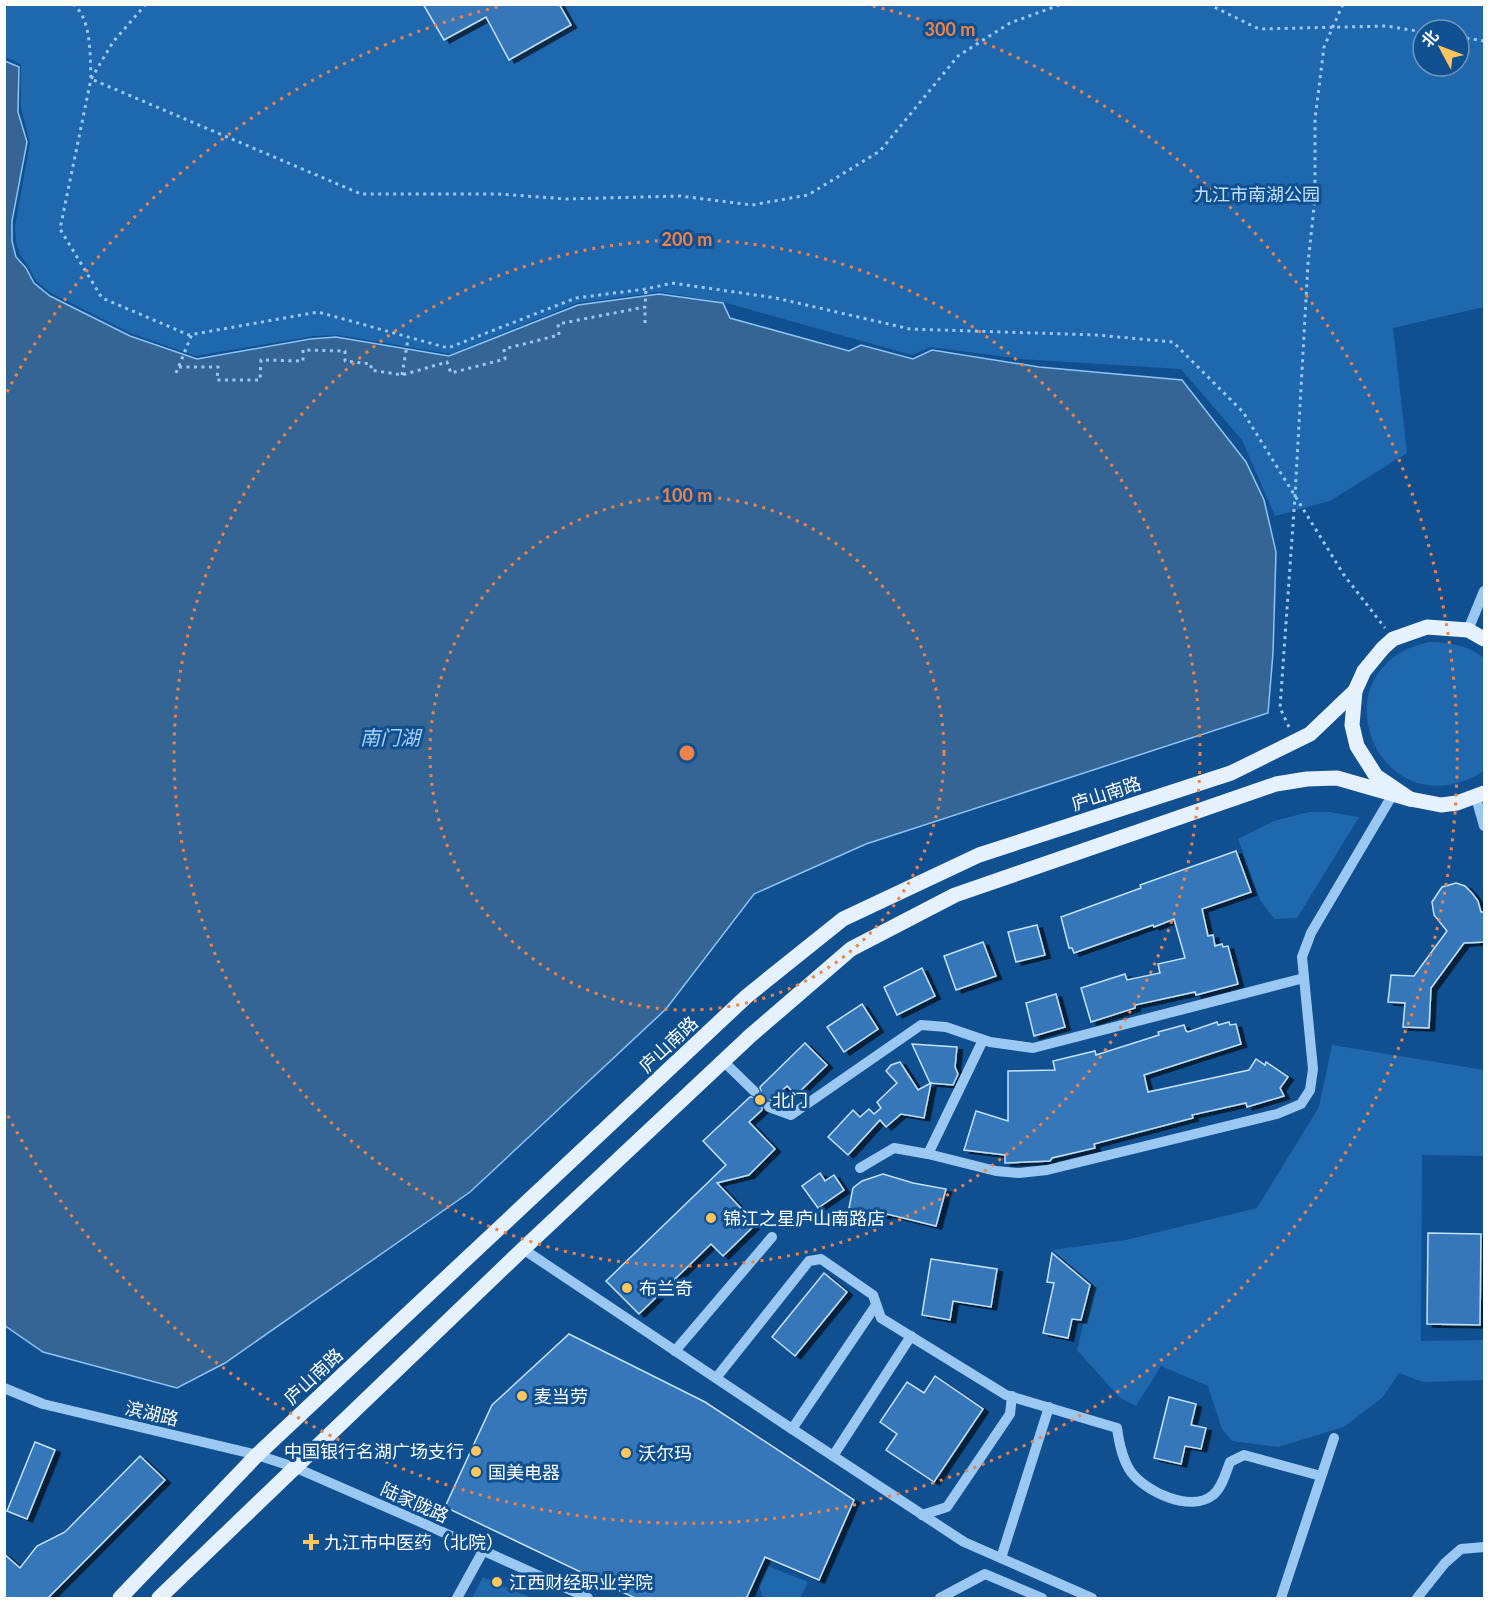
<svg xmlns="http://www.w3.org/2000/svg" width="1489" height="1603" viewBox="0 0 1489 1603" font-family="Lato,'Noto Sans SC',sans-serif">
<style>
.green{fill:#1f68ae;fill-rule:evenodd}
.water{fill:#356594;stroke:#8cc4f7;stroke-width:1.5}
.building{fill:#3477b8;stroke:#c2e1fd;stroke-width:1.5;filter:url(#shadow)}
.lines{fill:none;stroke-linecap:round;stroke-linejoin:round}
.minor-tunnel{stroke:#346aa1;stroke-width:10;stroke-dasharray:10 5;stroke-linecap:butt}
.path{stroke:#9ac8f3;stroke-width:3;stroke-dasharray:3 4.5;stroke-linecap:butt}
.minor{stroke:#9ac8f3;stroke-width:10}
.major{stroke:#e6f1ff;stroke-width:15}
.ring{fill:none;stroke:#ee8249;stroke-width:3;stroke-dasharray:3 6}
.poi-dot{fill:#ffc65c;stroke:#105090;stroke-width:2}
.labels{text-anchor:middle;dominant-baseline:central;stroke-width:6;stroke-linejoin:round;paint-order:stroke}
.park-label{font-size:18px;fill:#c2e1fd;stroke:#105090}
.street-label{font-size:18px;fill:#fff;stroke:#105090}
.poi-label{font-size:18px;fill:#fff;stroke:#105090;text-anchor:start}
.water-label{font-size:20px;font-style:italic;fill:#a6d2fa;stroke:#105090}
.centre{fill:#ee8249;stroke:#105090;stroke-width:3}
.ring-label{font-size:18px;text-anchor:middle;font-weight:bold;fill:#ee8249;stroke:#105090;stroke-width:6;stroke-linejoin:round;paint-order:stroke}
</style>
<defs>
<filter id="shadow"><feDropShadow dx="5.5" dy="3" stdDeviation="0" flood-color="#0009"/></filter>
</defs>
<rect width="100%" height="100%" fill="#105090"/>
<g class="green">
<path d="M5 4 1484 5V307L1393 328 1407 453 1330 501 1275 516 1242 440 1181 369 1021 359 931 347 912 355 723 302 658 292 577 303 450 354 338 335 314 336 196 356 130 333 51 293 36 281 28 265 20 255 16 242 15 226 30 143 21 108V64L5 57ZM1423 30H1459V66H1423Z"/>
<path d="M1429 642C1450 642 1467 645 1484 658V771C1387 831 1320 692 1407 649 1414 646 1422 644 1429 642Z"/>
<path d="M1309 812H1330L1359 817 1297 918 1274 919 1260 900 1238 839 1274 821Z"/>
<path d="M1332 1045 1484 1070V1156L1422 1155 1421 1341 1484 1340V1380L1423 1382 1399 1373 1383 1397 1344 1427 1278 1447 1232 1441 1222 1429 1208 1386 1161 1366 1136 1406 1119 1397 1077 1350 1093 1285 1052 1250 1126 1240 1257 1208 1319 1107Z"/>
<path d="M768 1566 808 1582 800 1598H767L762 1596 759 1584Z"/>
<path d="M483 1577 531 1598H472Z"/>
</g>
<path class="water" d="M5 61 19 67 18 112 27 142 12 221V241L16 257 26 268 34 283 50 296 130 336 197 359 310 339 336 337 449 356 578 305 659 294 723 303 730 318 849 351 861 345 913 359 932 350 1039 367 1182 380 1246 462 1264 500 1276 552 1273 653 1268 713 866 844 754 894 666 1009 470 1192 225 1363 177 1388 43 1352 4 1325Z"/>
<g class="building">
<path d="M423 4H559L571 25 509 60 486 17 444 40Z"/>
<path d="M1236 851 1251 892 1202 909 1208 936 1213 935 1215 946 1222 944 1223 947 1228 946 1238 984 1196 995 1195 992 1135 1005V1008L1091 1022 1081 988 1125 974 1127 980 1160 973 1158 964 1185 958 1174 919 1154 927 1153 925 1074 953 1072 948H1069L1061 917 1141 888 1140 885Z"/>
<path d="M1456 883 1465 886 1472 893 1478 901 1481 912H1485V942L1464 943 1431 988 1429 1028 1403 1027 1405 1003 1388 1002 1391 975 1414 976 1447 931 1434 915 1432 902 1442 887Z"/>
<path d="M1037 925 1045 955 1016 962 1008 932Z"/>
<path d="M983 942 996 976 956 990 944 956Z"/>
<path d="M922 968 935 996 897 1015 884 987Z"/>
<path d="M1056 994 1065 1027 1034 1036 1026 1003Z"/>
<path d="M862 1004 878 1029 844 1052 827 1027Z"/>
<path d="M1217 1022 1218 1025 1229 1022 1230 1025 1236 1024 1241 1044 1144 1075 1148 1092 1249 1070 1256 1059 1265 1065 1266 1062 1288 1077 1280 1088 1284 1096 1247 1107 1246 1103 1192 1115 1193 1118 1094 1144 1095 1148 1052 1158 1050 1161 1005 1163V1155L964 1150 976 1111 1008 1121V1071L1055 1070 1053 1061 1095 1051 1096 1055 1159 1035 1158 1032 1184 1025 1186 1031 1188 1032Z"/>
<path d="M805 1043 827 1065 796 1095 787 1086 772 1100 765 1101 762 1105V1110L749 1122 775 1149 749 1175 717 1183 756 1224 723 1256 711 1244 639 1314 606 1281 726 1165 703 1141 750 1097H759L761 1092 760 1087Z"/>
<path d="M912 1044 957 1047 955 1067 958 1074 953 1085 930 1083Z"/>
<path d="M900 1062 918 1090 931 1083 924 1118 901 1114 886 1127 880 1120 848 1155 828 1137 853 1110 860 1117 869 1109 874 1114 881 1108 877 1102 897 1083 886 1071 891 1065Z"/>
<path d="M820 1173 825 1181 834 1175 844 1190 818 1208 802 1186Z"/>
<path d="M883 1174 913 1183 946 1189 936 1226 887 1214 886 1216 849 1208 853 1188 862 1181Z"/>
<path d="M1428 1233 1481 1234 1480 1325 1427 1324Z"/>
<path d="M1052 1253 1090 1285 1081 1320 1072 1319 1068 1338 1043 1333 1054 1283 1047 1282Z"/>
<path d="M931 1259 997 1269 991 1307 953 1301 950 1320 922 1315Z"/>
<path d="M824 1273 847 1292 795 1356 772 1337Z"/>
<path d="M569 1334 705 1402 854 1500 819 1580 765 1557 746 1599H637L445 1507 492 1405Z"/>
<path d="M935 1376 983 1409 934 1482 886 1450 897 1434 880 1422 907 1382 924 1393Z"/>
<path d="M1169 1397 1196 1404 1191 1425 1206 1428 1201 1449 1185 1446 1181 1464 1154 1458Z"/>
<path d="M35 1442 55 1450 27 1519 7 1511Z"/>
<path d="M140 1456 165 1480 47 1599H4V1554L20 1568 37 1546 65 1532Z"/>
</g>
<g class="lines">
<path class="minor-tunnel" d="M754 1091 769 1107"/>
<g class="path">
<path d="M73 4C92 19 90 57 91 79L361 194H499L566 199 680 196 752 205 808 195 880 151 958 56 1010 23 1062 4"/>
<path d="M146 4 113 42 91 79 60 229 102 298 189 335 318 312 448 348 576 298 646 289 672 283 776 298 910 329 1096 335 1173 342 1243 412 1344 575 1385 628"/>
<path d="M1208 4 1259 29 1387 26 1423 32"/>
<path d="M1459 37 1484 41"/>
<path d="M645 323V307"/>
<path d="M179 367H218L217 380H260L261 360 303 361V350L345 351V361L371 364V370L402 375 447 362 451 373 505 359 504 349 559 335 558 324 645 307 646 289"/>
<path d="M176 373 192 334"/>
<path d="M402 375 408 339"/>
<path d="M1289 727 1280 708 1295 496 1308 263 1315 198V119L1324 47 1343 4"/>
</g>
<g class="minor">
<path d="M1468 630 1484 591"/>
<path d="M1476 798 1484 826"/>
<path d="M983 1040 928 1154 996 1171 1019 1173 1047 1170 1277 1114 1301 1104 1310 1090 1313 1069 1302 957 1311 933 1393 794"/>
<path d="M723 1061 754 1091"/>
<path d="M769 1107 791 1115 921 1025 946 1027 990 1042 1033 1048 1304 978"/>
<path d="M860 1168 894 1148 928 1154"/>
<path d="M523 1249 786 1425 964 1542 1092 1598"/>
<path d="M675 1351 772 1237"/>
<path d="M716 1378 809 1261 821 1259 873 1295 881 1318 1006 1395 1117 1428C1119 1443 1122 1459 1131 1472 1146 1492 1191 1513 1213 1495 1222 1488 1226 1472 1230 1462L1244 1455 1321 1476"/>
<path d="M4 1388 43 1404 257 1455 294 1467 418 1521 588 1598"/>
<path d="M792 1429 876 1305"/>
<path d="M833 1456 911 1336"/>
<path d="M922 1515 947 1507 1010 1414 1012 1396"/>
<path d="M1001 1558 1049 1407"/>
<path d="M457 1598 483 1551"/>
<path d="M940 1598 985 1574 1042 1598"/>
<path d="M1281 1598 1334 1438"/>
<path d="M1417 1598 1445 1563 1461 1549 1484 1547"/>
</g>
<g class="major">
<path d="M1484 639 1468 630 1427 627 1393 639 1383 648 1364 671 1355 691 1352 725 1357 746 1376 776 1410 799 1441 805 1457 803 1484 793"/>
<path d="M120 1598 257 1455 747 996 843 919 979 855 1231 773 1310 734 1355 691"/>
<path d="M159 1598 523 1249 750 1036 851 949 955 895 1276 784 1307 779 1337 778 1410 799"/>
</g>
</g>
<g class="ring">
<circle cx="687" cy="753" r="257"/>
<circle cx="687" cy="753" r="513"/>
<path d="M7 392A770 770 0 0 1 501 6M873 6A770 770 0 1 1 7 1114"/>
</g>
<g class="poi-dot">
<circle cx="760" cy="1100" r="6"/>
<circle cx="711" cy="1218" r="6"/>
<circle cx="627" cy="1288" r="6"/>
<circle cx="522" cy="1396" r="6"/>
<circle cx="476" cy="1451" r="6"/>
<circle cx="626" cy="1453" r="6"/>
<circle cx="476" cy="1472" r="6"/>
<path d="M308 1533h6v6h6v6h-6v6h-6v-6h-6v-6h6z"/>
<circle cx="497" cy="1582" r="6"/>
</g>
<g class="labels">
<g class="park-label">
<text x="1257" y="194">九江市南湖公园</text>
</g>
<g class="street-label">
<text transform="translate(1106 793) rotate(-18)">庐山南路</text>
<text transform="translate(668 1044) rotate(-43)">庐山南路</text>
<text transform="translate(313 1376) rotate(-43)">庐山南路</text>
<text transform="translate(152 1413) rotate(13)">滨湖路</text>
<text transform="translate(415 1502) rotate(24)">陆家陇路</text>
</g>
<g class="poi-label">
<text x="772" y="1100">北门</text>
<text x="723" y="1218">锦江之星庐山南路店</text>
<text x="639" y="1288">布兰奇</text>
<text x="534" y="1396">麦当劳</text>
<text x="464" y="1451" text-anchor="end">中国银行名湖广场支行</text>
<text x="638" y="1453">沃尔玛</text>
<text x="488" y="1472">国美电器</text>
<text x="324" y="1542">九江市中医药（北院）</text>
<text x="509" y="1582">江西财经职业学院</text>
</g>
<g class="water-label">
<text x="390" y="737">南门湖</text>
</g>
</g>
<circle cx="687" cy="753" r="9" class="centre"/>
<g class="ring-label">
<text x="950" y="36">300 m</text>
<text x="687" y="246">200 m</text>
<text x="687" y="502">100 m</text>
</g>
<rect width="1489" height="1603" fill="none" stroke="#ffffff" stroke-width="12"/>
<g transform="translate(1441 48) rotate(311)"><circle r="28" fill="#105090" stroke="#7096bc" stroke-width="1.5"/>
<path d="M0-4.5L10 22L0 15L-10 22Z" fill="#ffc65c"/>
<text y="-9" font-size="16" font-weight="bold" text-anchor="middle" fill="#ffffff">北</text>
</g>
</svg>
